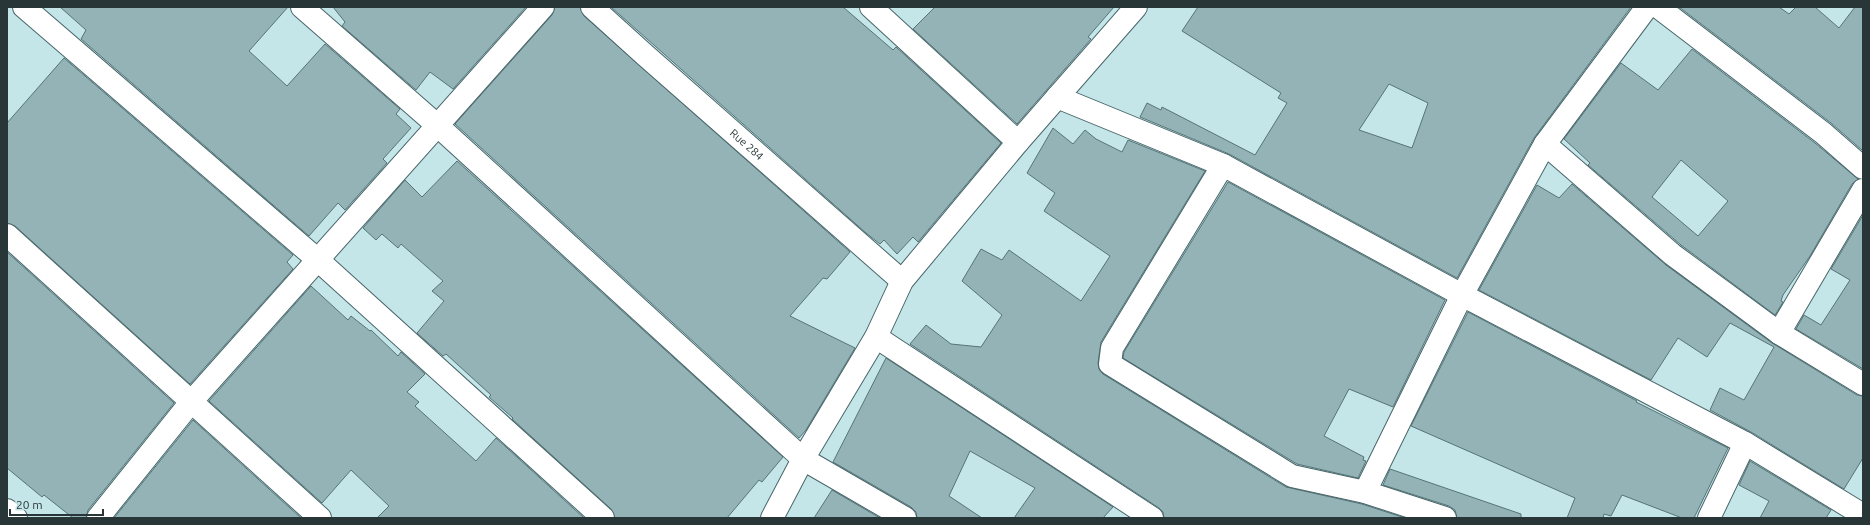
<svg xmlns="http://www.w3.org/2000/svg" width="1870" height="525" viewBox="0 0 1870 525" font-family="Ubuntu,sans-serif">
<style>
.building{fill:#93b3b6;stroke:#567477;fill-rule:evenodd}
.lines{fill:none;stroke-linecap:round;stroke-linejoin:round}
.minor-casing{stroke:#486669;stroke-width:24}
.minor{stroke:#fff;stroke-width:22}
.labels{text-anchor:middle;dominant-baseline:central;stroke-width:3.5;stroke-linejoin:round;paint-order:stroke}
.street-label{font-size:11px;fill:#293637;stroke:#c5e6e9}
</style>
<rect width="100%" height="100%" fill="#c5e6e9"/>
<g class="building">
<path d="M60 7H288L249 51 287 86 325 44 400 109 396 114 411 128 383 159 387 163 345 210 338 203 309 236 81 39 86 30Z"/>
<path d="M333 7H526L453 89 430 72 416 90 342 26 345 22Z"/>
<path d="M555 7H580L584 16 850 252 827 279 823 278 790 316 855 348 806 430 799 438 455 124 552 15Z"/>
<path d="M611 7H843L893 50 896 47 1001 143 918 242 913 237 897 254 884 240 880 244 866 233Z"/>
<path d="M935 7H1114L1088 37 1091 39 1017 124 913 29Z"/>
<path d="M1198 7H1631L1534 138 1457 278 1229 154 1140 117 1147 103 1161 110 1162 107 1255 155 1287 103 1278 98 1281 93 1182 31ZM1389 84 1428 103 1412 148 1359 130Z"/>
<path d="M1679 7H1779L1789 14 1796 7H1815L1839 28 1855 7H1863V151L1831 123Z"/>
<path d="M1692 49 1815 143 1858 179 1852 184 1810 256 1783 295 1781 301 1783 302 1775 315 1681 245 1588 165 1590 163 1564 139 1621 63 1658 90ZM1681 160 1728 201 1698 236 1652 197Z"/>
<path d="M64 58 293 255 287 262 293 269 190 384 15 226 7 223V123Z"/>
<path d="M1053 128 1073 144 1085 130 1096 139 1122 152 1128 140 1205 171 1101 342 1098 363 1099 369 1103 374 1286 487 1362 504 1405 518H1164L1163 512 1159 508 910 344 926 325 951 344 981 347 1002 315 962 281 981 249 1002 260 1009 250 1081 301 1110 256 1044 211 1055 193 1027 173Z"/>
<path d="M457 161 783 457 762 482 759 480 727 518H615L611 509 512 419 513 418 489 397 491 395 446 354 443 356 417 333 444 301 432 291 443 281 401 244 398 248 382 234 376 240 363 228 405 180 422 197Z"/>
<path d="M1228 182 1445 300 1393 407 1349 389 1324 436 1364 457 1363 460 1366 461 1358 478 1297 464 1123 358 1124 352Z"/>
<path d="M1572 184 1666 265 1772 343 1857 395 1863 396V458L1844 489 1751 432 1710 410 1720 388 1744 400 1774 347 1730 323 1707 357 1678 338 1651 380 1479 290 1537 185 1559 198Z"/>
<path d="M1863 215V369L1796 329 1804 315 1821 325 1850 280 1831 269Z"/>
<path d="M7 252 174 403 88 510 86 518H73L44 495 42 497 7 468Z"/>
<path d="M311 286 348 320 351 316 370 331 371 330 398 356 401 352 425 374 407 392 419 402 415 406 476 461 496 438 584 518H377L389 506 351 470 322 503 209 401Z"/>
<path d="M1468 312 1637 401 1636 402 1728 448 1694 518H1682L1622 495 1611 516 1604 514 1603 518H1567L1575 498 1411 426Z"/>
<path d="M886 358 1113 507 1103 518H1014L1035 488 970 451 949 496 982 518H917L916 512 911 507 833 462Z"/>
<path d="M193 420 301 518H114Z"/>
<path d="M1750 461 1831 510 1826 518H1760L1769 501 1739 485Z"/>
<path d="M1390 469 1521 514V518H1457L1455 510 1449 506 1383 485Z"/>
<path d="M832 490 880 518H814Z"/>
</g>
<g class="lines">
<g class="minor-casing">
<g id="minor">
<path d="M24 7 318 260 603 518"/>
<path d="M302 7 438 126 803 459 905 518"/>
<path id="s1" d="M592 7 645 55 902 281"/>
<path d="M871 7 1018 142"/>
<path d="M1658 7 1823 133 1863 168"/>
<path d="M1057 97 1223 165 1462 295 1745 443 1863 515"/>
<path d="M1545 144 1673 255 1779 333 1863 384"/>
<path d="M1223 165 1112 348 1110 364 1292 476 1365 492 1445 518"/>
<path d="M7 235 320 518"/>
<path d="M1779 333 1863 190"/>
<path d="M876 337 1152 518"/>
<path d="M1365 492 1462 295 1545 144 1647 7"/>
<path d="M7 510 16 518"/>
<path d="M98 518 191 402 543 7"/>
<path d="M772 518 803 459 876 337 902 281 1018 142 1136 7"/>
<path d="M1709 518 1745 443"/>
</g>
</g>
<use href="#minor" class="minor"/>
</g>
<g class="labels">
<g class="street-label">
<text stroke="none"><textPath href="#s1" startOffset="207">Rue 284</textPath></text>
</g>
</g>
<rect width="1870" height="525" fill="none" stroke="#293637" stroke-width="16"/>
<path d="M10 509v6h93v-6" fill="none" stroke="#293637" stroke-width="2"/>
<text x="16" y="509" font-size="12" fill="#293637" stroke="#c5e6e9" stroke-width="3" paint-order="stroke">20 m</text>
</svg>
